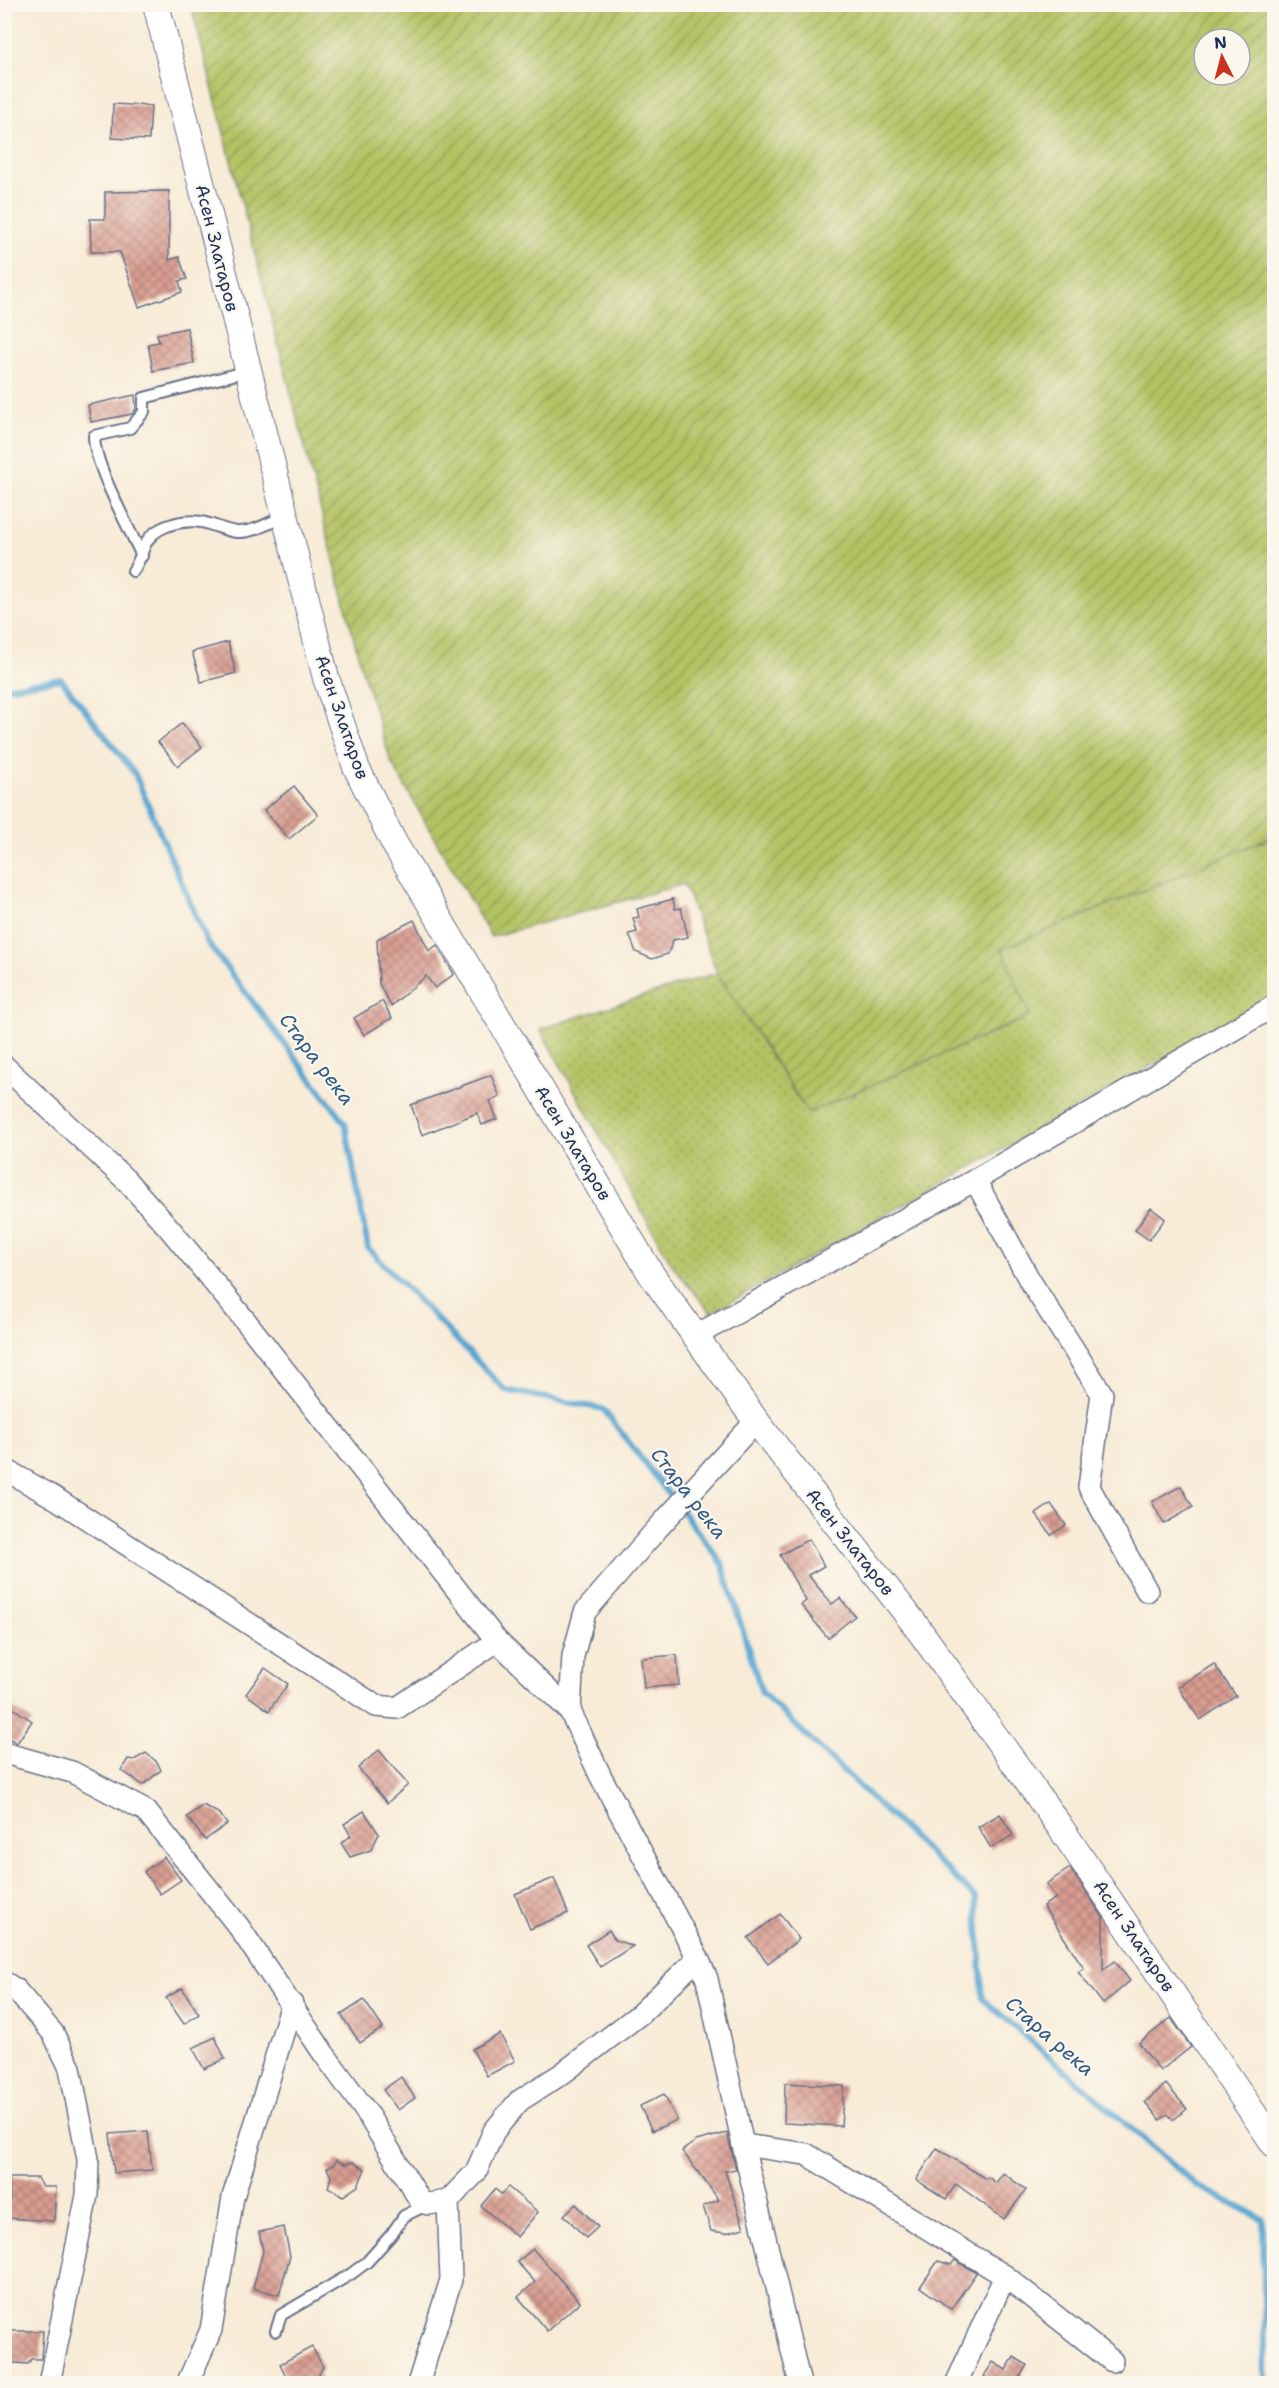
<svg xmlns="http://www.w3.org/2000/svg" width="1279" height="2388" viewBox="0 0 1279 2388" font-family="'Shantell Sans',sans-serif">
<style>
.grass{fill:url(#grass-dots);stroke:#687861;stroke-width:1.5}
.garden{fill:url(#garden-furrows);stroke:#687861;stroke-width:1.5;fill-rule:evenodd}
.lines{fill:none;stroke-linecap:round;stroke-linejoin:round}
.stream{stroke:#58a6d1;stroke-width:6}
.building{fill:url(#building-cross-hatch)}
.service-casing{stroke:#687188;stroke-width:14}
.minor-casing{stroke:#687188;stroke-width:24}
.tertiary-casing{stroke:#687188;stroke-width:28}
.service{stroke:#fff;stroke-width:10}
.minor{stroke:#fff;stroke-width:21}
.tertiary{stroke:#fff;stroke-width:26}
.labels{text-anchor:middle;dominant-baseline:central;stroke-width:4.5;stroke-linejoin:round;paint-order:stroke}
.street-label{font-size:18px;fill:#1b2f5e;stroke:#fbf7ec}
.water-label{font-size:20px;font-style:italic;fill:#305986;stroke:#fbf7ec}
</style>
<defs>
<pattern id="grass-dots" width="8" height="8" patternUnits="userSpaceOnUse" patternTransform="scale(1.5)"><rect width="8" height="8" fill="#b4c264"/><path d="M2 2h.1M6 6h.1" fill="none" stroke="#929e56" stroke-width="1.8" stroke-linecap="round"/></pattern>
<pattern id="garden-furrows" width="10" height="10" patternUnits="userSpaceOnUse" patternTransform="scale(1.5)"><rect width="10" height="10" fill="#b4c264"/><path d="M-1 1l2-2M0 10L10 0M9 11l2-2" fill="none" stroke="#929e56"/></pattern>
<pattern id="building-cross-hatch" width="8" height="8" patternUnits="userSpaceOnUse" patternTransform="scale(1.5)"><rect width="8" height="8" fill="#d99c90"/><path d="M0 0l8 8M0 8l8-8" fill="none" stroke="#af8079"/></pattern>
</defs>
<rect width="100%" height="100%" fill="#fbf7ec"/>
<filter id="ink" filterUnits="userSpaceOnUse"><feTurbulence type="fractalNoise" baseFrequency=".0167" numOctaves="2"/><feDisplacementMap in="SourceGraphic" scale="12" xChannelSelector="R" yChannelSelector="G"/><feConvolveMatrix kernelMatrix="1 2 1 2 8 2 1 2 1" color-interpolation-filters="sRGB"/></filter>
<filter id="wash" filterUnits="userSpaceOnUse"><feTurbulence type="fractalNoise" baseFrequency=".008" numOctaves="4" result="noise"/><feDisplacementMap in="SourceGraphic" scale="24" xChannelSelector="R" yChannelSelector="G"/><feGaussianBlur stdDeviation="1.35" result="paint"/><feColorMatrix in="noise" values="0 0 0 0 0 0 0 0 0 0 0 0 0 0 0 0 0 1.4 0 .05"/><feComposite in="paint" operator="in"/></filter>
<g filter="url(#wash)">
<rect width="100%" height="100%" fill="#f8ebd7"/>
<path class="grass" d="M1274 836V997L711 1313 672 1265 540 1029 717 973 808 1113 1030 1016 1001 949Z"/>
<path class="garden" d="M191 5H1274V738L1269 741 1274 756V836L1002 949 1030 1016 808 1113 717 973 684 884 491 937 391 762 362 670ZM1204 39H1240V75H1204Z"/>
<g class="lines">
<path class="stream" d="M4 688 61 679 135 774 207 942 345 1123 368 1248 505 1390 603 1409 722 1563 762 1693 976 1898 983 1999 1196 2185 1263 2219 1265 2384"/>
</g>
<g id="blocks">
<g class="building">
<path d="M113 104 151 106 149 140 112 138Z"/>
<path d="M169 191V260L179 257 187 279 179 281 182 292 139 307 120 252H91L90 219H105V192Z"/>
<path d="M187 328 194 363 153 371 148 344 159 342 157 334Z"/>
<path d="M135 395 136 409 132 414 91 422 88 405Z"/>
<path d="M228 642 236 673 201 682 192 652Z"/>
<path d="M182 723 202 747 178 766 158 742Z"/>
<path d="M294 786 318 815 289 839 264 810Z"/>
<path d="M673 899 675 909 681 908 688 937 673 940 668 954 652 959 636 952 629 934 637 932 633 918 639 917 637 909Z"/>
<path d="M414 920 429 951 437 945 454 974 435 988 426 976 391 1006 379 984 377 939Z"/>
<path d="M382 1001 392 1018 364 1035 354 1018Z"/>
<path d="M491 1075 500 1097 490 1101 497 1119 482 1125 477 1113 422 1135 411 1105Z"/>
<path d="M1151 1208 1165 1219 1149 1240 1135 1230Z"/>
<path d="M1181 1486 1193 1507 1164 1524 1152 1502Z"/>
<path d="M1051 1504 1066 1525 1051 1535 1036 1514Z"/>
<path d="M809 1539 824 1566 808 1575 832 1604 840 1598 855 1616 828 1638 801 1605 806 1601 780 1555Z"/>
<path d="M677 1655 679 1685 644 1688 641 1658Z"/>
<path d="M1214 1664 1236 1696 1200 1720 1178 1687Z"/>
<path d="M265 1668 288 1684 269 1711 246 1694Z"/>
<path d="M4 1702 32 1721 17 1743 4 1736Z"/>
<path d="M379 1750 408 1785 387 1803 358 1768Z"/>
<path d="M146 1753 157 1762 161 1770 143 1785 121 1770 128 1759 134 1760Z"/>
<path d="M203 1805 220 1814 227 1824 205 1840 187 1817Z"/>
<path d="M364 1811 379 1834 371 1850 350 1857 341 1843 351 1836 344 1824Z"/>
<path d="M1000 1814 1013 1835 991 1848 978 1827Z"/>
<path d="M164 1857 181 1880 160 1894 144 1872Z"/>
<path d="M1070 1868 1103 1917V1970L1115 1961 1130 1981 1103 2004 1078 1972 1084 1968 1043 1906 1056 1898 1046 1884Z"/>
<path d="M554 1878 568 1913 530 1929 515 1894Z"/>
<path d="M780 1914 799 1939 768 1963 748 1938Z"/>
<path d="M609 1930 615 1940 633 1946 600 1967 586 1945Z"/>
<path d="M182 1988 199 2014 184 2024 166 1998Z"/>
<path d="M364 2000 383 2028 360 2043 341 2015Z"/>
<path d="M1171 2018 1191 2047 1160 2071 1139 2043Z"/>
<path d="M500 2034 515 2061 487 2076 472 2049Z"/>
<path d="M215 2037 225 2059 204 2069 193 2048Z"/>
<path d="M401 2077 415 2098 398 2110 383 2090Z"/>
<path d="M785 2083 844 2086 841 2126 784 2123Z"/>
<path d="M1166 2084 1187 2109 1173 2120 1168 2114 1160 2120 1145 2102Z"/>
<path d="M664 2094 677 2120 652 2131 640 2106Z"/>
<path d="M148 2131 152 2170 114 2173 110 2134Z"/>
<path d="M727 2133 736 2169 725 2171 744 2228 726 2233 711 2231 703 2206 719 2200 682 2151 696 2141Z"/>
<path d="M937 2148 986 2179 988 2177 996 2183 1003 2173 1026 2190 1004 2219 956 2184 946 2199 916 2180Z"/>
<path d="M336 2160 345 2164 353 2162 365 2169 358 2186 343 2196 328 2187 331 2177 327 2168 334 2164Z"/>
<path d="M9 2178H38L43 2187H56L54 2221 4 2218V2204H10Z"/>
<path d="M508 2187 538 2212 517 2237 481 2206 495 2189 501 2194Z"/>
<path d="M576 2204 598 2227 586 2238 564 2215Z"/>
<path d="M284 2227 290 2256 279 2295 253 2288 263 2251 259 2232Z"/>
<path d="M533 2249 580 2302 547 2331 518 2297 535 2282 517 2262Z"/>
<path d="M955 2260 976 2273 951 2309 920 2287 938 2261 951 2265Z"/>
<path d="M4 2331H43L41 2359H31L28 2364 4 2362Z"/>
<path d="M312 2347 323 2367 319 2374 323 2384H290L280 2364Z"/>
<path d="M1014 2357 1027 2365 1019 2378 1027 2384H995L984 2376 993 2362 1006 2370Z"/>
</g>
</g>
</g>
<g filter="url(#ink)">
<use href="#blocks" fill-opacity="0" stroke="#687188" stroke-width="1.5"/>
<g class="lines">
<g class="service-casing">
<g id="service">
<path d="M142 556C129 528 94 465 94 436L130 428 144 412V398L248 371"/>
<path d="M133 571C139 562 141 554 145 545 153 526 182 519 201 522 213 524 225 531 237 532 253 533 270 522 285 516"/>
<path d="M276 2331 281 2315 351 2274 367 2262 391 2235 404 2216 428 2204"/>
</g>
</g>
<g class="minor-casing">
<g id="minor">
<path d="M4 1066 126 1180 169 1228 248 1324 497 1641 570 1711"/>
<path d="M975 1180 1030 1281 1102 1394 1089 1487 1147 1591"/>
<path d="M695 1336 975 1180 1274 1006"/>
<path d="M756 1421 657 1529 585 1612 573 1656 570 1711 601 1777 698 1958 707 1979 743 2145 800 2384"/>
<path d="M4 1469 55 1498 376 1706 397 1708 497 1641"/>
<path d="M4 1753 72 1772 146 1811 239 1927 324 2054 365 2110 421 2202 428 2204 448 2201 476 2172 494 2131 519 2101 563 2073 640 2014 698 1958"/>
<path d="M4 1982 15 1989 53 2033 70 2068 88 2159 87 2195 49 2384"/>
<path d="M743 2145 806 2154 1005 2276 1112 2361"/>
<path d="M187 2384 211 2330 233 2197 292 2004"/>
<path d="M418 2384 451 2280 448 2201"/>
<path d="M956 2384 1005 2276"/>
</g>
</g>
<g class="tertiary-casing">
<path id="tertiary" d="M156 4 326 678 356 767 394 843 651 1274 756 1421 914 1623 1058 1824 1274 2144"/>
</g>
<use href="#service" class="service"/>
<use href="#minor" class="minor"/>
<use href="#tertiary" class="tertiary"/>
</g>
</g>
<g class="labels">
<g class="street-label">
<text transform="translate(217 248) rotate(76)">Асен Златаров</text>
<text transform="translate(342 717) rotate(71)">Асен Златаров</text>
<text transform="translate(573 1143) rotate(59)">Асен Златаров</text>
<text transform="translate(850 1542) rotate(52)">Асен Златаров</text>
<text transform="translate(1134 1936) rotate(56)">Асен Златаров</text>
</g>
<g class="water-label">
<text transform="translate(317 1059) rotate(53)">Стара река</text>
<text transform="translate(689 1493) rotate(52)">Стара река</text>
<text transform="translate(1050 2036) rotate(41)">Стара река</text>
</g>
</g>
<rect width="1279" height="2388" fill="none" stroke="#fbf7ec" stroke-width="24"/>
<g transform="translate(1222 57) rotate(354)"><circle r="28" fill="#fbf7ec" stroke="#a1a7b3" stroke-width="1.5"/>
<path d="M0-4.5L10 22L0 15L-10 22Z" fill="#c8321e"/>
<text y="-9" font-size="16" font-weight="bold" text-anchor="middle" fill="#1b2f5e">N</text>
</g>
</svg>
